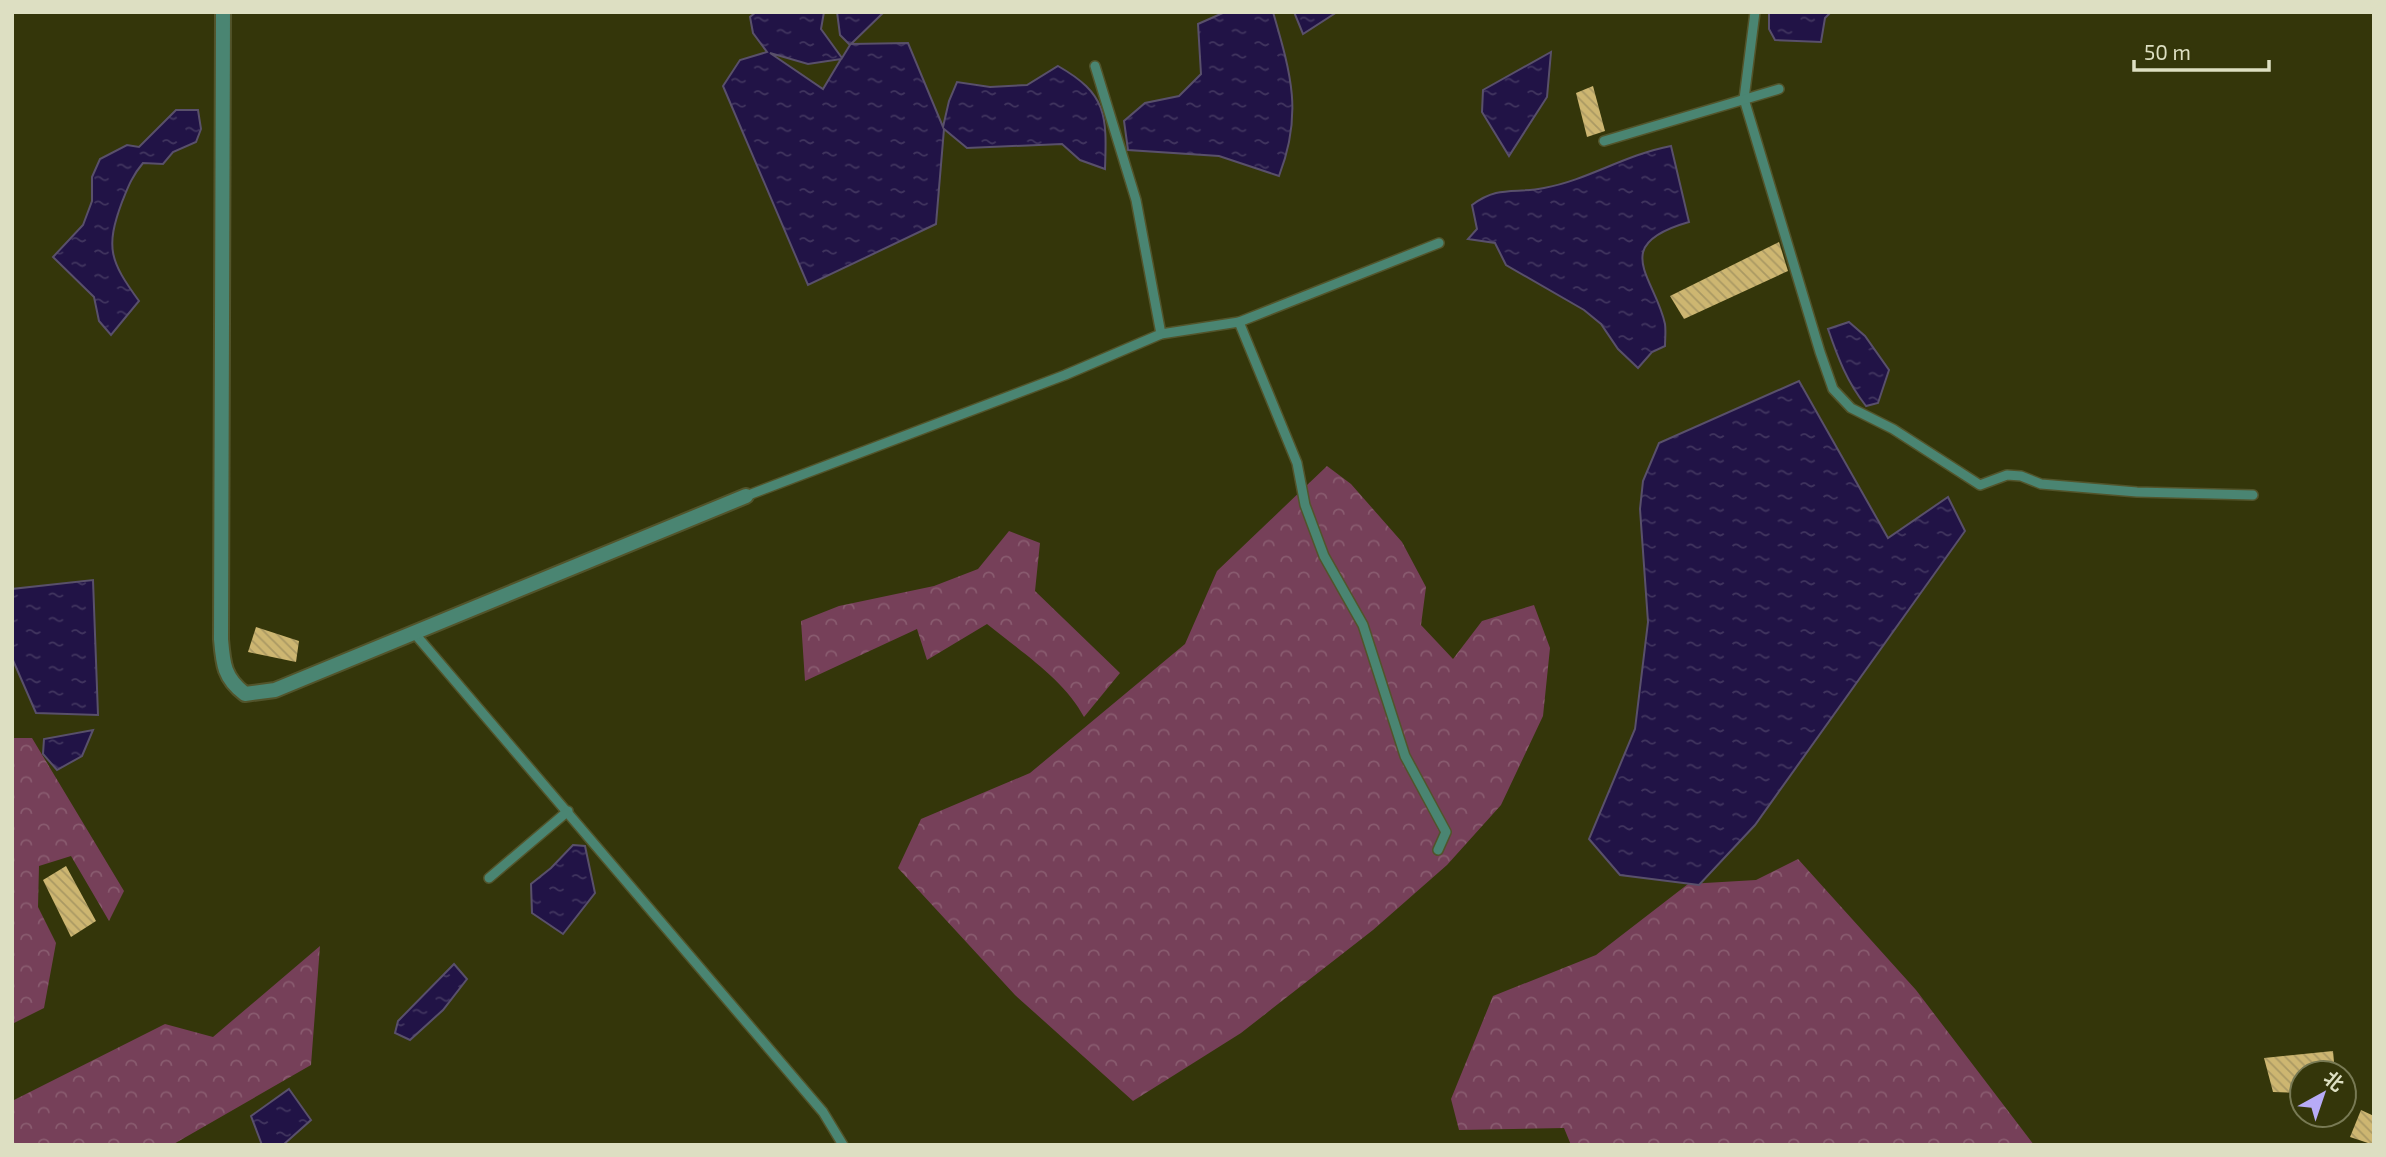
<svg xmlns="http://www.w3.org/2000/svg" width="2386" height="1157" viewBox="0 0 2386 1157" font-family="'Exo 2','Noto Sans SC',sans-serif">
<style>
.forest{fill:url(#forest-crowns)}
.water{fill:url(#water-ripples);stroke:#59506b;stroke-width:2;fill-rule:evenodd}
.building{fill:url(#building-back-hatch)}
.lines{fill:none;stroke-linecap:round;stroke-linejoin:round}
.service-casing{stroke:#52542b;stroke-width:12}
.minor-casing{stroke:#52542b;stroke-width:18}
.service{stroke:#4a8572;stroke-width:9}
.minor{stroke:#4a8572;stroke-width:14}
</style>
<defs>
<pattern id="forest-crowns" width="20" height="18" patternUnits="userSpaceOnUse" patternTransform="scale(1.75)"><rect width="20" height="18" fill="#764059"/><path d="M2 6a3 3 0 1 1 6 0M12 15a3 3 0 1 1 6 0" fill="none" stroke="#895b6f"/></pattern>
<pattern id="water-ripples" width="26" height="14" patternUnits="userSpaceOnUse" patternTransform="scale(1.75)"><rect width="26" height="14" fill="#211346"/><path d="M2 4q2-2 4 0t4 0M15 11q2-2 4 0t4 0" fill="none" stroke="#41355f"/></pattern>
<pattern id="building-back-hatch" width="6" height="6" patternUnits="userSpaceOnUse" patternTransform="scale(1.75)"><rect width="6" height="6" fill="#cdb671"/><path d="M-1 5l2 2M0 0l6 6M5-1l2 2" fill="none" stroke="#aa9963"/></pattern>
</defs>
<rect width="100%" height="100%" fill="#34360a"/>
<g class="forest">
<path d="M1327 466 1351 484 1402 542 1426 587 1421 625 1453 659 1482 621 1534 605 1550 648 1543 716 1501 805 1447 865 1373 930 1241 1033 1133 1101 1015 995 898 868 921 819 1030 773 1185 644 1217 571Z"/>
<path d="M1009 531 1040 543 1035 591 1120 673 1084 717C1065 680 1019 650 987 624L927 660 917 629 805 681 801 621 839 606 934 586 978 569Z"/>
<path d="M12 738H32L124 891 109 921 71 856 39 866 38 907 56 943 44 1008 12 1024Z"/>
<path d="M1798 859 1916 990 2034 1145H1571L1564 1128 1459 1130 1451 1099 1493 996 1596 955 1688 884 1756 880Z"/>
<path d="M320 946 311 1065 172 1145H12V1101L165 1024 213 1037Z"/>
</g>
<g class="water">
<path d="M756 12H824L821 29 842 58 850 45 840 35 837 12H884L851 44 908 43 943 127 949 101 957 82 990 87 1027 85 1058 66C1107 94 1107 115 1105 169L1080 160 1062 144 967 148 944 129 936 224 808 285 723 86 740 60 767 52 753 33 750 17ZM770 53 808 64 841 59 823 89Z"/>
<path d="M1225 12H1273C1291 74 1303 114 1279 176L1219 156 1128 150 1124 121 1145 103 1179 96 1201 74 1198 24Z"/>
<path d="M1294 12H1337L1303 34Z"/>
<path d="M1769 12H1831L1825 18 1821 42 1775 40 1769 29Z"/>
<path d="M1551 52 1547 97 1509 156 1482 112 1483 90Z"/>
<path d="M176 110H198L201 129 196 142 173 152 163 164 143 163C132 176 128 187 122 202 105 248 110 261 139 301L111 335 99 321 94 297 53 257 83 225 92 201V177L100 159 127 145 139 147Z"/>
<path d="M1671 146 1689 222C1608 245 1655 277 1665 324 1666 331 1665 339 1665 346L1652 352 1638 368 1618 349 1601 324 1584 310 1506 265 1495 243 1468 239 1477 229 1472 205C1499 185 1514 194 1544 188 1588 180 1624 155 1671 146Z"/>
<path d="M1849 322 1865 336 1889 370 1878 403 1866 406C1847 382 1838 358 1828 329Z"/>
<path d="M1799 381 1888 538 1948 497 1965 531 1755 825 1699 885 1620 875 1589 839 1635 729 1648 622 1640 509 1643 481 1659 443Z"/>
<path d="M93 580 98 715 36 713 12 658V589Z"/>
<path d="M93 730 82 756 57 770 43 754 44 739Z"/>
<path d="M573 845 585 846 595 893 563 934 532 913 531 884 551 868Z"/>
<path d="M454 964 467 979 443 1010 410 1040 395 1033 398 1021Z"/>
<path d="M289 1089 311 1120 283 1145H262L251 1116Z"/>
</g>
<g class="building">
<path d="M1593 86 1605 131 1587 137 1576 93Z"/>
<path d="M1779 242 1788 271 1684 319 1670 296Z"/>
<path d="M256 627 299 641 296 662 248 652Z"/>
<path d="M66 866 96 921 71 937 43 880Z"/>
<path d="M2333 1051 2335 1073H2302V1093L2273 1092 2264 1058Z"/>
<path d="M2361 1110 2374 1116V1145L2350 1137Z"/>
</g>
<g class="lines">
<g class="service-casing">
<g id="service">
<path d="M1755 12 1744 99 1820 352 1833 389 1851 408 1893 429 1980 485 2007 475 2021 476 2041 484 2137 492 2253 495"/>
<path d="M1095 66 1136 200 1161 334"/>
<path d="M1604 141 1779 89"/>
<path d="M1239 322 1297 463 1305 505 1324 556 1363 625 1405 756 1446 832 1438 850"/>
<path d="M746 496 1065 375 1161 334 1239 322 1439 243"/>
<path d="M415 634 823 1112 843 1145"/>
<path d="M489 878 568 811"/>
</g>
</g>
<g class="minor-casing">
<path id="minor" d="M223 12 221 639C223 664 224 678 245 694L275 690 746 496"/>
</g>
<use href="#service" class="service"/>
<use href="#minor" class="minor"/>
</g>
<rect width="2386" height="1157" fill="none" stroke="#dddfc2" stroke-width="28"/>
<g transform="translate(2323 1094) rotate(40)"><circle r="33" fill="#34360a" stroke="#787a54" stroke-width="2"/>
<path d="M0-5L12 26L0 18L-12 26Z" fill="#b7abf7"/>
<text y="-10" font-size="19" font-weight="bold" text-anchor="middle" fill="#dddfc2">北</text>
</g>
<path d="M2134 60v10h135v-10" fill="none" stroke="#dddfc2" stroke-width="3.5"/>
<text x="2144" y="60" font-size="21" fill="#dddfc2" stroke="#34360a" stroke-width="5" paint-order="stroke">50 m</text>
</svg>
